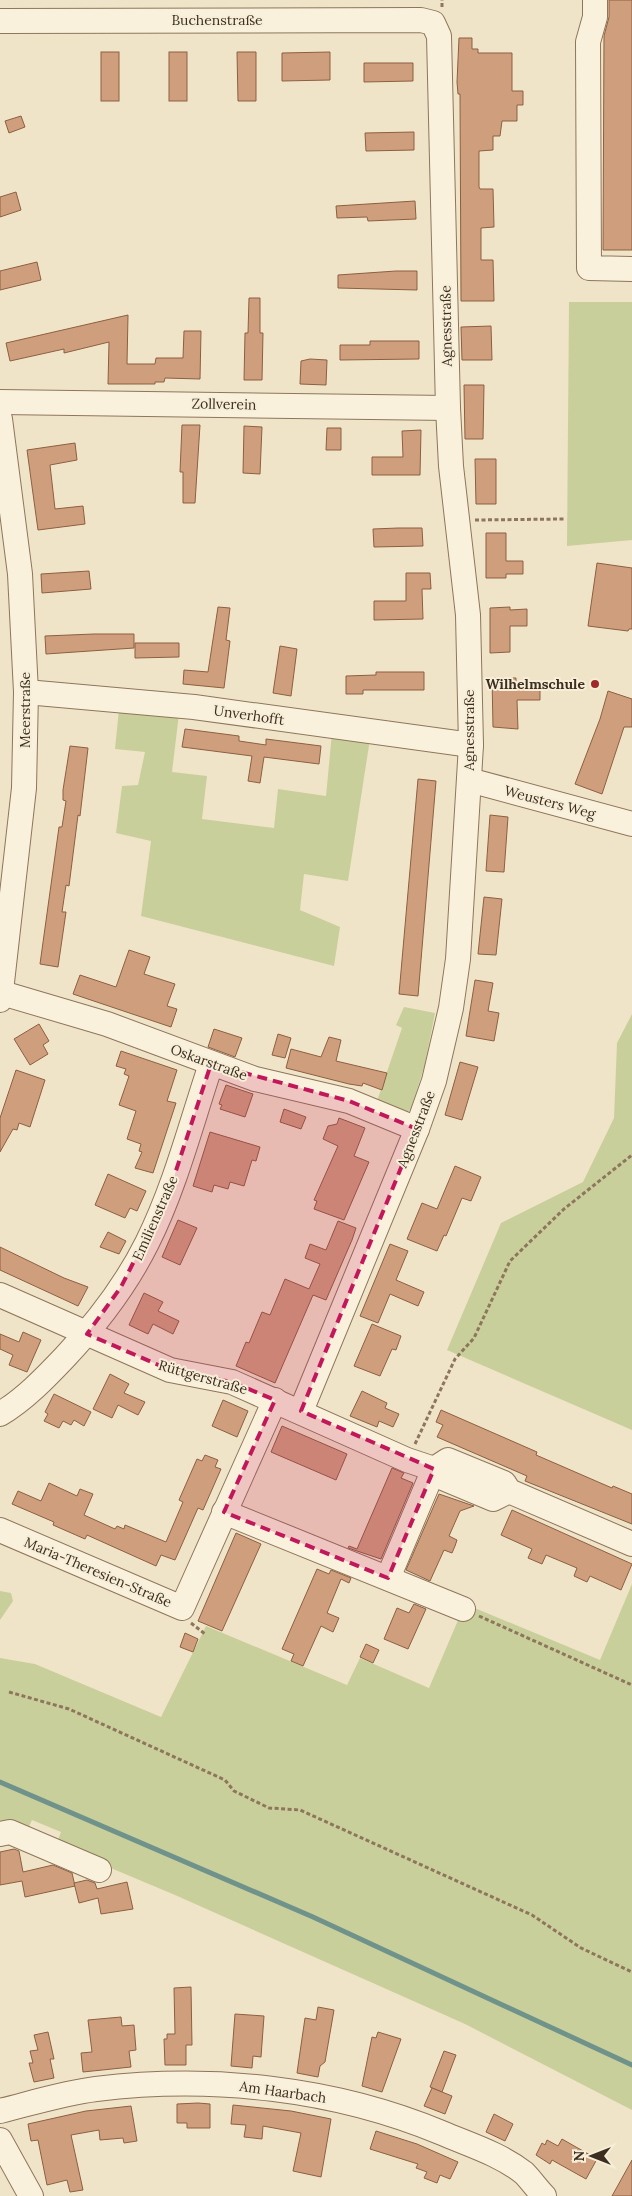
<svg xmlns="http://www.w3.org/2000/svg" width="632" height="2196" viewBox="0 0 632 2196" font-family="Lora,serif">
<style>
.green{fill:#c9cf9b}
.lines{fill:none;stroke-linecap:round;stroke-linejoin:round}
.stream{stroke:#6f938a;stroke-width:5}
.building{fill:#cf9f7d;stroke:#8d5f41}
.minor-casing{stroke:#8d765c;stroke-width:26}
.path{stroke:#8d765c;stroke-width:3;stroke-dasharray:4 2.5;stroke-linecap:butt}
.minor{stroke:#faf1dc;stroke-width:24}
.marked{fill:#c2185b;fill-opacity:0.2;stroke:#c2185b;stroke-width:4;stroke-dasharray:10 6;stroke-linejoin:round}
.poi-dot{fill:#9e2a2b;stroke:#f7eed8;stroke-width:2}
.labels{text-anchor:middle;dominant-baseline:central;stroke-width:4;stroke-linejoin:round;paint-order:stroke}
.street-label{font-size:14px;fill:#3d2e20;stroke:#f7eed8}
.poi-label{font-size:14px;font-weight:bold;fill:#3d2e20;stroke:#f7eed8;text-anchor:end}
</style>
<rect width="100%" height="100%" fill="#f0e4c8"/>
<g class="green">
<path d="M569 302H632V540L567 546Z"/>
<path d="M119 709 179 714 172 772 207 776 202 819 274 828 278 789 326 796 332 733 370 739 348 881 304 874 300 910 340 927 334 966 141 916 151 841 116 833 122 786 138 785 145 752 115 749Z"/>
<path d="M404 1007 435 1013 425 1064 411 1109 407 1112 377 1101 402 1028 396 1025Z"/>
<path d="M632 1014V1430L447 1350 501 1223 583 1182 614 1118 617 1043Z"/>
<path d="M632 1584V2110L465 2024 175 1895 56 1845 61 1832 32 1820 28 1829 0 1822V1658L35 1664 161 1717 206 1626 347 1685 360 1658 429 1688 465 1604 600 1660Z"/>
<path d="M0 1591 11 1593 13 1601 0 1620Z"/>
</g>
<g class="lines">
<path class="stream" d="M0 1782 313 1917 632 2065"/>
</g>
<g class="building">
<path d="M609 0H632V250H603L604 36 609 17Z"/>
<path d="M459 38H472V49H478V53H512V91H523V105H517V121H502L500 136H493V150L479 151V187L480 189H493L494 227 481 228V260H493L494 301H461L460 94H458L457 82Z"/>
<rect x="101" y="52" width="18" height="49"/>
<rect x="169" y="52" width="18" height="49"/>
<path d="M237 52H256V101H238Z"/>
<path d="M330 52V80L282 81V53Z"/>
<path d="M364 63H413V81L364 82Z"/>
<path d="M21 116 25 127 9 133 5 121Z"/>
<path d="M414 132V150L366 151 365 133Z"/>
<path d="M16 192 21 210 0 217V197Z"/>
<path d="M415 201 416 219 368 221 367 217 337 218 336 206Z"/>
<path d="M37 262 41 280 0 290V271Z"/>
<path d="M396 271H417V290L338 288V275Z"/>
<path d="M249 298H260V333H263L262 380H244L245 333H248Z"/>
<path d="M128 315 127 364H155L156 358H183L184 331H201L200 379 165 378 164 382H155V384H108L109 342 64 353V349L10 361 6 343Z"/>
<path d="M491 326 492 360H462L461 327Z"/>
<path d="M370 341H419V359L340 360V345H370Z"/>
<path d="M310 359 327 360 326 385 300 384 301 361Z"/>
<path d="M464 385H484L483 439H465Z"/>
<path d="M182 425H200L195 503H183V472H180Z"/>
<path d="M244 426 262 427 260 474 243 473Z"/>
<path d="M327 428H341V450H326Z"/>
<path d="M421 430 420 475H372V457H403L402 431Z"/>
<path d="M75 443 77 460 50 465 55 509 83 506 85 524 38 530 27 450Z"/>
<path d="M475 459H496V504H476Z"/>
<path d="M398 528H422L423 546 374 547 373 529Z"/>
<path d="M486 533H506V561H523V574H506V578H486Z"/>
<path d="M597 563 632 568V629H629L628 631 588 626Z"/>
<path d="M89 571 91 589 42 593 41 574Z"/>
<path d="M406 573H430L431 589H422L423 619 374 620V601H406Z"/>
<path d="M218 607 230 608 226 640 230 641 224 688 183 684 184 670 208 672Z"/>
<path d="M510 607V610L527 609V626H510V652L490 653V608Z"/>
<path d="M94 634H134V648L46 654 45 636Z"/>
<path d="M135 643H179V657L135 658Z"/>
<path d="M280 646 297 649 291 696 273 693Z"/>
<path d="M376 672H424V690H363V694H346V676L376 675Z"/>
<path d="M492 678H516V684H540V700H517L518 729 493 727Z"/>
<path d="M608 691 632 699V727H624L602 794 575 784 600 719Z"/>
<path d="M185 729 239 736V741L266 745V739L321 746 319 764 264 757 260 783 248 781 252 756 182 747Z"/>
<path d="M70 746 88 748 80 816 78 815 69 886 66 885 62 912H66L58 967 40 964 59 827H62L66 801 63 800V790Z"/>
<path d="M418 779 436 781 418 996 399 994Z"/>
<path d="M490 815 508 817 504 872 486 871Z"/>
<path d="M484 897 502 899 496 955 478 954Z"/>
<path d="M129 950 150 957 144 974 175 984 167 1006 177 1009 171 1027 73 994 80 975 116 987Z"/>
<path d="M475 980 493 983 488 1011 499 1013 494 1041 466 1036Z"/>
<path d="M39 1024 49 1041 43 1045 48 1054 30 1065 14 1039Z"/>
<path d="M214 1029 242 1038 235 1057 208 1047Z"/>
<path d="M278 1034 291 1038 285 1058 272 1055Z"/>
<path d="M329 1037 341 1040 336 1061 387 1073 382 1090 363 1083 362 1086 349 1084 286 1068 291 1049 321 1057Z"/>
<path d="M121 1051 177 1070 167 1101 176 1103 153 1173 135 1168 142 1152 139 1151 141 1144 127 1139 136 1111 119 1105 129 1076 124 1074 126 1069 116 1066Z"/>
<path d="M460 1062 478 1067 462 1120 445 1115Z"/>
<path d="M16 1070 45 1080 30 1127 19 1123 17 1130 13 1129 0 1152V1118Z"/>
<path d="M226 1085 253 1094 245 1117 220 1109 222 1105 219 1104Z"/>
<path d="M284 1109 306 1117 301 1129 280 1122Z"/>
<path d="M339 1118 365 1128 354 1156 369 1162 344 1220 314 1209 317 1201 314 1200 338 1146 323 1139 328 1126 337 1124Z"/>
<path d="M210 1132 260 1147 256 1161 252 1160 244 1186 230 1182 228 1189 214 1185 212 1192 193 1186Z"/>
<path d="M455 1166 481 1177 471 1201 462 1198 446 1236 444 1235 437 1251 407 1239 422 1203 437 1209Z"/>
<path d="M108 1174 146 1191 137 1211 130 1208 125 1218 95 1205Z"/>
<path d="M178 1220 197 1228 180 1265 162 1257Z"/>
<path d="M338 1221 356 1228 352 1240 326 1300 313 1295 275 1383 236 1366 246 1342 249 1343 262 1312 270 1315 285 1279 309 1289 320 1264 305 1258 310 1244 326 1250Z"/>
<path d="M108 1232 126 1241 119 1254 100 1247Z"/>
<path d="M390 1244 408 1251 396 1280 424 1292 418 1306 390 1294 378 1323 360 1316Z"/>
<path d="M0 1247 64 1278 88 1287 78 1306 0 1270Z"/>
<path d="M144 1293 163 1302 158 1311 179 1321 173 1334 153 1324 148 1334 129 1325Z"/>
<path d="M372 1324 401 1336 396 1350 392 1349 380 1376 354 1366Z"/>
<path d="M23 1332 41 1340 27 1372 9 1365 13 1355 0 1349V1334L19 1342Z"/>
<path d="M110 1374 129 1384 124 1393 145 1402 138 1415 118 1405 112 1418 93 1409Z"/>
<path d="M362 1391 387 1403 385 1408 399 1414 393 1427 379 1421 377 1427 350 1416Z"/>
<path d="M54 1394 91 1412 84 1426 74 1420 71 1425 63 1421 59 1428 44 1421 48 1414 45 1412Z"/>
<path d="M223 1400 248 1411 237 1437 212 1426Z"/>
<path d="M441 1410 537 1452 536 1455 612 1488 613 1486 632 1494V1524L525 1481 527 1476 437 1437 443 1425 436 1422Z"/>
<path d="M282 1426 347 1454 336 1480 271 1452Z"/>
<path d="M205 1455 218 1460 215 1467 221 1469 203 1510 198 1508 175 1560 161 1555 156 1566 87 1535 85 1539 53 1525 54 1522 12 1504 18 1491 41 1501 49 1483 77 1496 80 1489 93 1494 84 1515 115 1529 117 1526 124 1529 125 1525 166 1542 183 1502 179 1500 197 1459 202 1461Z"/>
<path d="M392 1468 404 1473 401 1478 413 1483 381 1559 348 1548 349 1546 357 1549Z"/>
<path d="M439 1494 474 1506 460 1511 449 1536 457 1540 455 1546 452 1553 444 1550 430 1581 406 1570Z"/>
<path d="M512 1510 632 1564 621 1590 590 1576 587 1582 574 1576 577 1568 546 1555 542 1564 528 1558 532 1549 501 1535Z"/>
<path d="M236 1533 261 1544 222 1631 198 1621Z"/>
<path d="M317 1569 329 1574 331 1570 351 1578 349 1583 341 1579 327 1613 339 1618 333 1632 321 1626 303 1666 291 1661 294 1654 282 1649Z"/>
<path d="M414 1604 426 1609 408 1649 384 1639 397 1608 409 1613Z"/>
<path d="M185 1633 198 1639 193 1652 180 1647Z"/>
<path d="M366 1644 379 1650 373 1663 360 1657Z"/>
<path d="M14 1849 19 1851 23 1872 53 1865 72 1873 75 1886 25 1897 22 1881 0 1885V1852Z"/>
<path d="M87 1880 95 1883 97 1889 127 1882 133 1909 101 1914 98 1898 79 1903 74 1883Z"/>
<path d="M191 1987 192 2045H186V2065H165L164 2039H167V2034H175L174 1988Z"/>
<path d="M318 2007 334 2010 325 2062 320 2066 318 2077 297 2073 305 2018 316 2020Z"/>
<path d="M235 2014 264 2016 261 2057 253 2056 252 2068 231 2066Z"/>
<path d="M121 2017 122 2026 134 2025 136 2050 129 2051 131 2067 83 2072 81 2053 92 2052 88 2020Z"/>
<path d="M48 2032 54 2059H50L54 2078 34 2082 29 2063H33L30 2051 38 2050 34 2035Z"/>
<path d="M378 2032 401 2039 382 2092 362 2086 372 2037 376 2038Z"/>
<path d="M444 2051 456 2055 442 2092 430 2087Z"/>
<path d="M432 2088 452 2096 445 2114 424 2106Z"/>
<path d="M198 2103 210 2104V2128H187V2123H177V2104Z"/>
<path d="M233 2105 291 2111 331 2119 321 2177 293 2171 301 2133 263 2126 262 2139 244 2137 246 2125 231 2124Z"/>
<path d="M131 2106 137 2141 124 2143 123 2138 100 2140 99 2130 71 2135 83 2190 70 2192 67 2180 47 2185 38 2140 31 2141 28 2124 86 2111Z"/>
<path d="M494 2114 513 2124 505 2141 486 2132Z"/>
<path d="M376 2131 417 2144 458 2162 450 2179 440 2175 437 2183 424 2178 427 2172 416 2168 418 2164 370 2149Z"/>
<path d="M562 2139 597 2159 586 2179 552 2160 550 2164 536 2155 542 2143 545 2145 547 2140 558 2146Z"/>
<path d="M632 2160V2196H612Z"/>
</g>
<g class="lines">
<g class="minor-casing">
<g id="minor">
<path d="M595 0V17L588 42 589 268 632 269"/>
<path d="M0 21 421 20 433 23 439 36 448 408 451 466 468 615 471 745 458 959 451 1008 434 1081 417 1129 301 1411"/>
<path d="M0 402 448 408"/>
<path d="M0 419 20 574 26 692 24 788 0 1000"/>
<path d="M26 692 194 707 471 745"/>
<path d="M469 780 632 824"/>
<path d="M2 993 107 1024 255 1079 349 1101 417 1129"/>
<path d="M0 1295 170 1370 232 1382 407 1460 434 1469 438 1476 493 1499 509 1491"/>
<path d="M0 1414C24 1400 46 1377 65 1357 97 1323 126 1285 147 1243 175 1187 191 1124 211 1064"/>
<path d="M224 1512 463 1609"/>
<path d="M0 1530 182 1608 275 1400"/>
<path d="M388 1578 434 1469 448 1460 504 1483 509 1491 632 1544"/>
<path d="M0 1834 10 1832 99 1870"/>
<path d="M0 2111C32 2103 64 2093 96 2089 213 2075 334 2088 442 2133 470 2145 500 2154 524 2173 531 2180 537 2189 544 2196"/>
<path d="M0 2140 31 2196"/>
</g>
</g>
<g class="path">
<path d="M442 7V0"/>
<path d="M475 520 564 519"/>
<path d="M415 1444 455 1359 474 1338 510 1261 564 1209 632 1155"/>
<path d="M479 1616 632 1685"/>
<path d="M191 1623 205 1634"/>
<path d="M9 1692 69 1709 225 1780 234 1791 269 1808 300 1810 532 1915 581 1948 632 1972"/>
</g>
<use href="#minor" class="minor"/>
</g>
<path class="marked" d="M211 1064 349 1101 417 1129 301 1411 434 1469 388 1578 224 1512 275 1400 232 1382 170 1370 87 1334 121 1287 169 1192Z"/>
<circle class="poi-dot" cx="595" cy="684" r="5"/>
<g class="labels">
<g class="street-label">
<text x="217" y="20">Buchenstraße</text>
<text transform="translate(446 326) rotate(-91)">Agnesstraße</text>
<text transform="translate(224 404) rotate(1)">Zollverein</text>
<text transform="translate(25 710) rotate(-90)">Meerstraße</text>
<text transform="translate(249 715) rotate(8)">Unverhofft</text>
<text transform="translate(469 730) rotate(-90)">Agnesstraße</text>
<text transform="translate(550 802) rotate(15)">Weusters Weg</text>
<text transform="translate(209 1062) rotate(20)">Oskarstraße</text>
<text transform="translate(416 1129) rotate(-69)">Agnesstraße</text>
<text transform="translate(155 1218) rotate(-66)">Emilienstraße</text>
<text transform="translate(203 1377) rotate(16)">Rüttgerstraße</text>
<text transform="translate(98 1572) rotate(23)">Maria-Theresien-Straße</text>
<text transform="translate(283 2092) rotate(8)">Am Haarbach</text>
</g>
<g class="poi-label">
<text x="585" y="684">Wilhelmschule</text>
</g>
</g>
<g transform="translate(592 2156) rotate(270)" stroke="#f7eed8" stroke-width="4" paint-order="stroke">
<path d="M0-4L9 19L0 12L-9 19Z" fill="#3d2e20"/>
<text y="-8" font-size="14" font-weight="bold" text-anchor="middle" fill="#3d2e20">N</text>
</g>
</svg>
